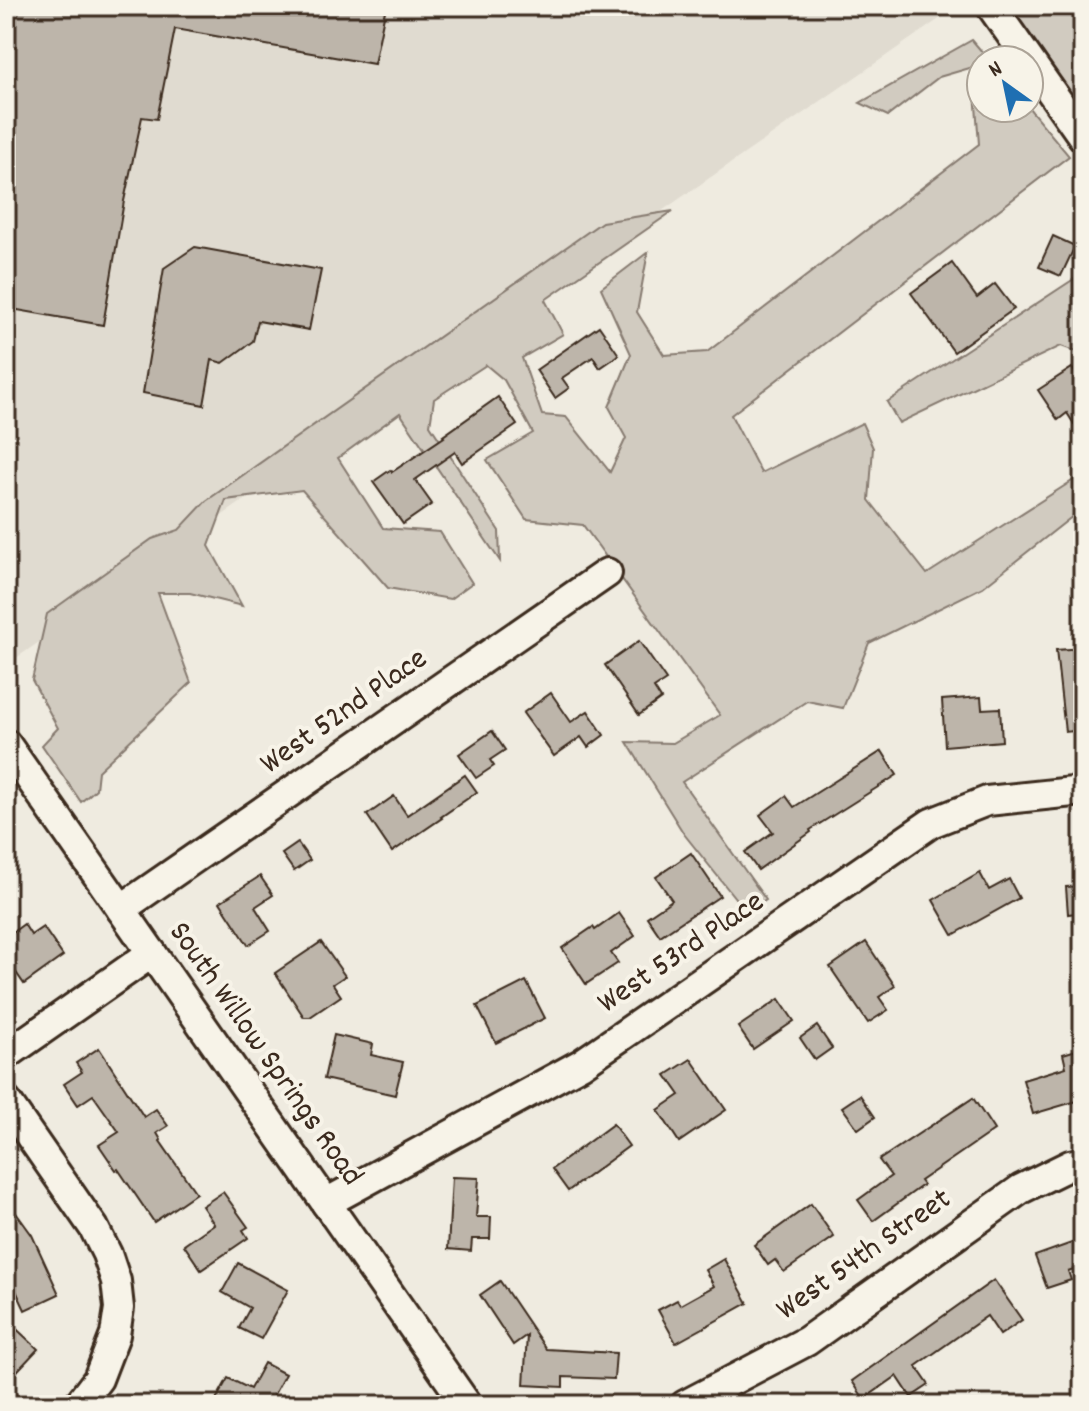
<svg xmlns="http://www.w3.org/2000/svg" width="1089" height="1411" viewBox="0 0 1089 1411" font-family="Dekko,sans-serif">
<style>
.built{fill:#e0dbd0}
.green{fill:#d1cbc0;stroke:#867a6f;stroke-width:2}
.building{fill:#bdb5aa;stroke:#3b2a1e;stroke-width:2}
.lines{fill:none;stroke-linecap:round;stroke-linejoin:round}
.minor-casing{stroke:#3b2a1e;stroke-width:34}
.minor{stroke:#f7f3e8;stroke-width:28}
.labels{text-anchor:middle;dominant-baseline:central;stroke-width:8;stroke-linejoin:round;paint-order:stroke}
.street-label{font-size:32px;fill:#3b2a1e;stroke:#f7f3e8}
</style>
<rect width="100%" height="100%" fill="#efebe0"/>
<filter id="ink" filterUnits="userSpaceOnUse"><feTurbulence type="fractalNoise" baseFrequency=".0125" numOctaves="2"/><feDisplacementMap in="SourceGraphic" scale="16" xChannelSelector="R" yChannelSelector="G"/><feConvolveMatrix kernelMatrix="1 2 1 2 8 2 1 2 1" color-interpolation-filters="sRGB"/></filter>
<g filter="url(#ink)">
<path class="built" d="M6 6H958L6 665Z"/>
<g class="green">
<path d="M1008 6H1083V112L1078 106Z"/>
<path d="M972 40 989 60H981V108H1029L1069 156 731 415 761 473 862 423 873 448 869 500 927 574 1083 474V508L983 587 869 643 843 708 807 701 682 782 766 900 747 913 684 834 627 742 673 743 720 715 583 525 526 519 487 460 533 433 504 380 486 365 434 399 430 425 499 531 500 561 400 413 338 458 383 528 440 532 472 583 450 599 388 588 302 490 226 500 209 546 242 606 190 593H158L191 683 98 771 96 789 81 802 42 745 58 728 32 680 47 614 152 539 179 530 206 501 602 222 673 211 545 300 563 334 522 358 542 415 566 417 610 472 626 438 609 407 631 354 601 288 648 252 637 312 664 355 707 352 979 144 973 67 939 77 888 116 860 103Z"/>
<path d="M1083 273V354L1061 346 899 423 887 402Z"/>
</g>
<g class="building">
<path d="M6 6H386L374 64 175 29 157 119 142 117 124 201 103 325 6 308Z"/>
<path d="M1053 236 1075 246 1061 276 1039 267Z"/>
<path d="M195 247 321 270 309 330 258 321 253 341 223 363 212 360 204 405 143 393 164 268Z"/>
<path d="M952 263 977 298 995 284 1014 309 954 352 911 293Z"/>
<path d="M599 326 619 355 600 368 593 357 562 378 569 388 555 398 536 370Z"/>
<path d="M1072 368 1083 385V438L1067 413 1058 420 1038 390Z"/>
<path d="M498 397 517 425 462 463 455 452 415 480 432 504 403 524 373 482 390 470 392 472 444 437 443 436Z"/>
<path d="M639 641 666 680 654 688 661 699 639 715 605 665Z"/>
<path d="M1083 648V730L1065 732 1056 650Z"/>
<path d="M551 693 571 722 588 711 604 735 588 747 581 737 554 756 523 713Z"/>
<path d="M981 697 982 709 1000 708 1002 741 945 746 942 700Z"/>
<path d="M492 731 505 750 490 760 494 766 476 778 459 754Z"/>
<path d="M882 751 897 775 810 830 811 832 758 870 745 852 773 832 760 815 786 796 794 807Z"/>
<path d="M465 775 477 792 441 817 442 818 392 852 367 815 394 796 407 815Z"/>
<path d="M298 843 310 860 294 871 282 854Z"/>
<path d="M691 853 720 896 660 936 647 917 672 900 656 877Z"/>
<path d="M980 873 989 890 1009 879 1019 898 953 935 933 900Z"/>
<path d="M260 876 273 895 255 907 270 931 248 945 220 902Z"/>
<path d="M1083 886V912L1068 914 1066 887Z"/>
<path d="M619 913 635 936 611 953 618 963 586 984 562 948 593 927 595 930Z"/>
<path d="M24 924 31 935 43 927 63 956 24 984 6 958V937Z"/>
<path d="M321 942 345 976 333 984 341 996 310 1017H304L275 973Z"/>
<path d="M866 942 895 986 879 997 888 1010 868 1023 830 967Z"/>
<path d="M526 981 545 1018 496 1043 477 1006Z"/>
<path d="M779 999 794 1021 753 1049 738 1027Z"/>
<path d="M817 1026 832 1048 815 1060 800 1038Z"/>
<path d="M334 1035 373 1044 371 1055 403 1062 395 1095 324 1079Z"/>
<path d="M99 1048 144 1117 156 1109 168 1126 157 1133 161 1140 160 1141 196 1193 154 1222 118 1169 116 1170 99 1145 119 1132 93 1095 78 1105 64 1084 82 1072 76 1063Z"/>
<path d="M1083 1048V1107L1079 1108 1077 1101 1033 1114 1023 1080 1066 1067 1063 1054Z"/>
<path d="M691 1059 726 1110 679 1142 658 1110 680 1095 666 1075Z"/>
<path d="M860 1095 875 1117 858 1129 842 1107Z"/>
<path d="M973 1098 994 1130 920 1181 923 1185 873 1221 858 1200 891 1176 879 1160Z"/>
<path d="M613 1124 629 1146 568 1191 552 1169Z"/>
<path d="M452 1177 479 1178 476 1217H491L490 1239H472L471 1251 448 1249Z"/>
<path d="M223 1192 248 1227 243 1230 248 1238 201 1270 184 1245 214 1224 202 1206Z"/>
<path d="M6 1199 32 1235 59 1294 25 1310 6 1269Z"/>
<path d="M811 1204 834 1237 784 1272 775 1260 768 1265 754 1245Z"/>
<path d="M1083 1239V1266L1068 1271 1071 1280 1047 1288 1035 1256Z"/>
<path d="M724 1259 748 1303 676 1343 658 1310 677 1300 680 1305 714 1286 705 1270Z"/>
<path d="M238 1263 288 1290 261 1339 239 1328 250 1308 222 1292Z"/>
<path d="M994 1280 1022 1320 1000 1335 987 1316 916 1366 929 1385 911 1397 897 1376 864 1399 852 1381Z"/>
<path d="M500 1281 546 1349 616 1353 614 1379 563 1377V1387L524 1385 527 1335 513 1345 480 1295Z"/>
<path d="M6 1319 38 1349 6 1383Z"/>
<path d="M264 1363 285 1374 271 1400 280 1405H213L228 1378 250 1389Z"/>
</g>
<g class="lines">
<g class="minor-casing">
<g id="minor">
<path d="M991 6 1083 137"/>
<path d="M6 744 467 1405"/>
<path d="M121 909 607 573"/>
<path d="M6 1055 152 953"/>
<path d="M6 1101 94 1228 107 1254 116 1281 119 1308 115 1335 98 1379 78 1405"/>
<path d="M326 1203 581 1064 931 823 987 801 1083 791"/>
<path d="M685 1405 807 1341 1021 1189 1070 1165 1083 1162"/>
</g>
</g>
<use href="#minor" class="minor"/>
</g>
</g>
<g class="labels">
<g class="street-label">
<text transform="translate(345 713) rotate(-35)">West 52nd Place</text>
<text transform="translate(682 954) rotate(-34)">West 53rd Place</text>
<text transform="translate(264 1055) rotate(55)">South Willow Springs Road</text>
<text transform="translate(865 1256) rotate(-35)">West 54th Street</text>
</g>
</g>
<rect width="1089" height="1411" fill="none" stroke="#f7f3e8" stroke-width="32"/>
<rect x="16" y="16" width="1057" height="1379" fill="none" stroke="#3b2a1e" stroke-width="3" filter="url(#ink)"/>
<g transform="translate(1005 84) rotate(327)"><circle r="38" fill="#f7f3e8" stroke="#aca397" stroke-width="2"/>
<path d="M0-6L14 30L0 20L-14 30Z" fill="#1f6fb2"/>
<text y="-12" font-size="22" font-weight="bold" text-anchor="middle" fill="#3b2a1e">N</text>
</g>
</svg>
